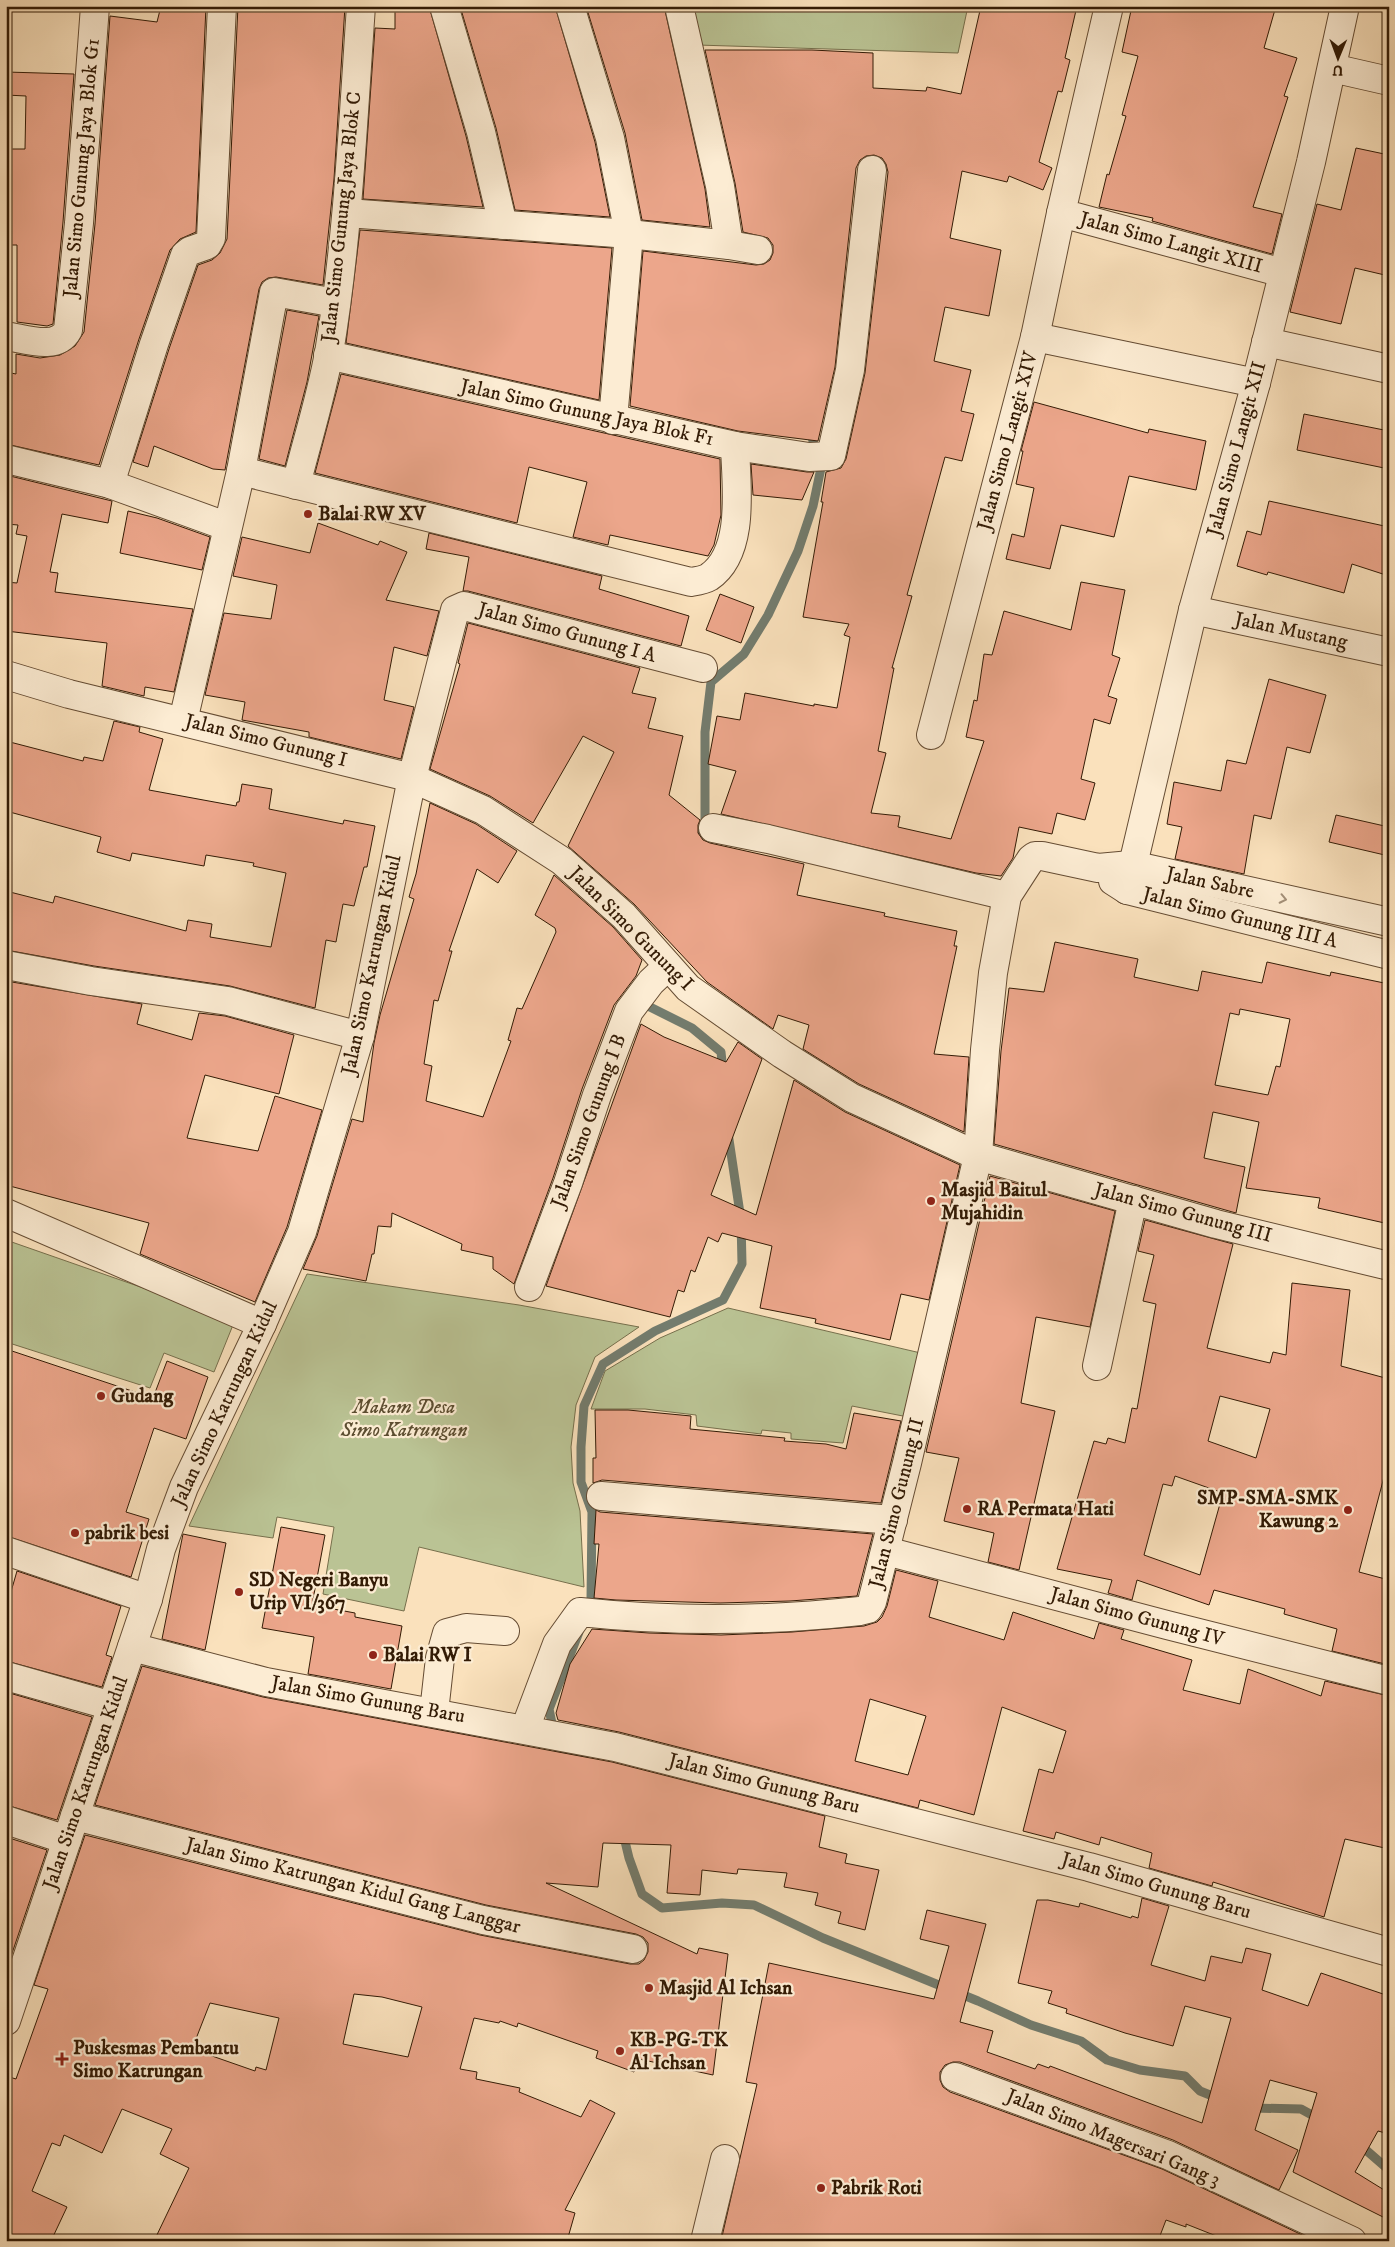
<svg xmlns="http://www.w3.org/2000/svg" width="1395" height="2247" viewBox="0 0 1395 2247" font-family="'IM FELL DW Pica',serif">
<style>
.green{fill:#bac394;stroke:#766f4c}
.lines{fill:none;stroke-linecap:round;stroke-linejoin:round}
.stream{stroke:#737c6e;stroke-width:9}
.building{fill:#eca68b;stroke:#331b05;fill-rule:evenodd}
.minor-casing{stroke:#654c33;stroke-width:30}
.minor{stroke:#fcecd3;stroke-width:28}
.oneway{stroke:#a28e76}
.poi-dot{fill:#8f2418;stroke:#fcecd3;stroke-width:2}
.labels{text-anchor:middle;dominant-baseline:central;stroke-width:4.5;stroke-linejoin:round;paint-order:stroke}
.street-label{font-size:20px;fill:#331b05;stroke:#fcecd3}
.poi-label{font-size:20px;font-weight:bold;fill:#331b05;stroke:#fcecd3;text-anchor:start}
.park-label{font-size:20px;font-style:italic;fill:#5c4d30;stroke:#fcecd3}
</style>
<rect width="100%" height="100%" fill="#fae1bc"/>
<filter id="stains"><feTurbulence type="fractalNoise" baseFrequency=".004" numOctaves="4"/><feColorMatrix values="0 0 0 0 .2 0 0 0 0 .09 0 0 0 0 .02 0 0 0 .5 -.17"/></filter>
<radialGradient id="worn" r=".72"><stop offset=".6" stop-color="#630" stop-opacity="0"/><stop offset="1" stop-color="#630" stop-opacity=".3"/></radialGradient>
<g class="green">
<path d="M694 6H968L958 53 697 45Z"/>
<path d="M6 1240 235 1320 214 1372 164 1353 150 1388 6 1342Z"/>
<path d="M307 1274 519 1305 639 1327 595 1357 576 1405 571 1447 573 1483 580 1511 584 1587 419 1547 404 1611 323 1594 334 1527 277 1517 273 1538 189 1526Z"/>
<path d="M728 1308 925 1354 908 1417 852 1406 843 1443 791 1439V1433L762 1430 761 1434 697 1426 696 1415 645 1409H591L605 1371 660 1338Z"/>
</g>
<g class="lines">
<g class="stream">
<path d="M695 846 705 822V732L711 682 744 654 768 615 798 551 813 506 821 468 815 453 811 430"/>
<path d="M646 998 648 1006 692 1028 721 1052 723 1071"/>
<path d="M587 1611 591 1599 592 1512 581 1482V1447L584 1406 603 1364 655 1331 723 1300 742 1264 741 1220 728 1133"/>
<path d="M554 1733 549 1709 579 1632"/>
<path d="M557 1748 584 1759"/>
<path d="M623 1833 629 1858 642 1894 662 1908 722 1903 754 1905 823 1938 978 2001 1031 2025 1081 2041 1107 2060 1140 2070 1185 2076 1200 2091 1220 2099"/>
<path d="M1252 2108 1301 2109 1321 2120"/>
<path d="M1359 2144 1389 2170"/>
</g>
</g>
<g class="building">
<path d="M161 6H206L196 232 180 239 170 250 139 339 99 465 6 444V410H8L11 373 16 374V354L40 358 60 355 75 346 84 332 95 224 110 16 157 22Z"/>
<path d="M238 6H345L334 179 323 285 276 277 268 278 262 282 259 289 225 470 213 469 154 446 148 467 133 462 169 349 198 265 212 260 220 253 227 239Z"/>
<path d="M395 6H429L466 136 483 207 363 199 375 28 395 29Z"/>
<path d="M460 6H555L595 142 610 217 515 210 496 128Z"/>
<path d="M586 6H664L705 189 710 227 642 220 625 133Z"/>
<path d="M981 6H1077L1065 58 1070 60 1062 92 1058 91 1039 162 1052 168 1043 190 1009 176 1007 182 962 171 950 238 1001 250 989 316 945 307 934 361 971 370 961 411 974 414 962 461 945 457 907 595 912 596 892 668H894L878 751 886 753 871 813 900 816 898 827 951 839 984 741 966 737 974 700 977 701 984 654 992 655 1004 611 1071 630 1081 582 1125 590 1112 655 1120 658 1108 696 1117 699 1110 724 1094 719 1081 779 1095 783 1085 820 1057 813 1052 834 1019 827 1013 858 1001 876 976 873 721 814 736 771 708 764 717 716 740 720 745 693 814 706V704L837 708 850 637 844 635 849 624 803 617 823 502H821L826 472 841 468 846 459 865 373 888 172 886 164 882 158 874 155 866 156 860 160 856 168 835 367 818 441 738 431 630 406 643 251 756 265 764 264 770 260 773 253V245L768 238 743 232 735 183 705 50H812L873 53V88L926 91 927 87 961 94Z"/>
<path d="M1132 6H1276L1264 48 1297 58 1284 96 1288 97 1253 207 1282 214 1272 254 1152 221 1153 218 1099 207 1107 174 1109 175 1126 116 1122 115 1138 56 1122 52Z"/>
<path d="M6 72 74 74 63 222 53 324 47 326 17 322V245H6V149H25L26 96 6 95Z"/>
<path d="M1356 148 1389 155V276L1355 268 1341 324 1290 312 1317 204 1341 210Z"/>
<path d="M360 230 612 248 599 400 346 343Z"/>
<path d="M287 310 319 316 307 382 285 466 259 459Z"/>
<path d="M341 374 720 459 721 515 714 545 708 556 610 535 608 545 573 537 587 482 529 467 517 523 315 473Z"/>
<path d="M1034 402 1148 433 1149 429 1206 441 1196 490 1129 476 1114 537 1061 525 1050 569 1006 559 1012 534 1024 537 1034 488 1016 484 1023 451H1021Z"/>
<path d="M1304 414 1389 431V469L1297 450Z"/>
<path d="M751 464 807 472H814L802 500 753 495Z"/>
<path d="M6 475 112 501 108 523 62 514 50 572 58 573 55 592 193 609 174 692 145 687 144 696 102 686 107 643 6 631V582L17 583 27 536 16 534 18 525 6 524Z"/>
<path d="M1269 501 1389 527V576L1352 564 1344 593 1268 572 1267 575 1237 566 1247 531 1261 535Z"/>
<path d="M128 511 157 518 210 537 202 570 120 553Z"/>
<path d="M318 523 378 545 380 541 407 552 386 600 439 611 427 656 394 647 384 700 414 707 401 759 309 737V732L242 720 245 702 205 695 224 613 271 619 277 585 233 576 242 537 310 553Z"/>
<path d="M429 533 602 576 599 589 689 616 681 646 468 591H463L469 557 426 549Z"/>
<path d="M720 594 754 607 741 643 706 630Z"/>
<path d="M468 623 640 668 632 693 656 698 648 728 683 736 669 795 700 820 698 825V833L703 840 710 843 804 864 797 895 885 913 884 916 957 931 954 946H957L934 1054 969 1057 964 1132 859 1084 803 1049 809 1025 778 1015 773 1029 707 982 634 904 568 846 614 752 583 736 533 823 490 796 430 769 460 664 458 663Z"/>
<path d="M1269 679 1326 695 1310 753 1287 747 1271 819 1254 815 1244 874 1175 859 1182 827 1167 824 1174 782 1221 791 1227 760 1246 764Z"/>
<path d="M114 721 140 727 139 732 163 739 149 790 236 806 237 802H239L242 784 272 789 269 809 343 824 344 820 375 826 367 867H364L354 906 343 904 336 942 326 940 315 1008 230 986 94 966 6 950V891L53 903 55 896 186 931 188 920 212 924 210 937 271 947 286 873 253 866 254 863 206 855 204 866 132 853 130 861 97 852 101 837 6 811V741L83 761 84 757 103 761Z"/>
<path d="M430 803 476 824 517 851 498 883 477 869 449 951H452L438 1001 434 1000 424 1064 432 1066 426 1101 483 1117 511 1041 508 1040 517 1008 522 1009 556 932 555 928 535 915 554 875 613 927 642 960 636 976 614 1005 582 1089 553 1178 514 1284 493 1269V1257L461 1250 462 1244 392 1213 391 1227 378 1226 374 1254H372L366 1281 303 1269 317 1236 352 1119 363 1122 374 1043 380 1015 414 899 409 897 416 874Z"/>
<path d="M1336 815 1389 827V856L1329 842Z"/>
<path d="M1055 942 1138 959 1134 977 1198 991 1202 971 1262 983 1267 962 1330 976 1331 972 1389 984V1224L1318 1208 1320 1198 1246 1188 1259 1122 1213 1112 1204 1158 1245 1167 1236 1213 994 1144 1001 1051 1009 988 1044 992ZM1240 1009 1290 1019 1280 1067 1276 1066 1268 1095 1215 1085 1230 1013 1239 1015Z"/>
<path d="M6 981 142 1004 137 1024 192 1040 199 1013 225 1016 294 1035 279 1094 205 1075 187 1138 258 1151 275 1096 322 1110 287 1227 255 1302 140 1254 149 1223 6 1185Z"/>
<path d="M641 1024 664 1037 726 1062 738 1042 762 1059 711 1195 756 1215 794 1080 845 1112 960 1165 929 1300 901 1294 890 1340 815 1323 816 1319 760 1308 772 1246 722 1233 718 1242 708 1237 695 1272 691 1270 684 1292 678 1290 670 1317 546 1286Z"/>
<path d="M990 1176 1115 1211 1090 1327 1036 1317 1021 1403 1055 1411 1019 1570 988 1562 994 1533 944 1521 959 1458 926 1452Z"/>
<path d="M1145 1220 1233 1244 1207 1348 1270 1363 1273 1352 1286 1355 1292 1283 1350 1290 1341 1366 1389 1379V1458L1359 1572 1389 1580V1665L1332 1651 1337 1629 1284 1614 1285 1609 1214 1590 1209 1605 1137 1580 1132 1600 1108 1593 1112 1580 1057 1569 1094 1441 1106 1444 1108 1438 1125 1443 1132 1408 1137 1409 1156 1304 1143 1301 1154 1255 1138 1251ZM1220 1396 1270 1409 1256 1458 1208 1441ZM1175 1476 1223 1493 1200 1575 1144 1555 1163 1484 1172 1486Z"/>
<path d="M6 1349 153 1398 167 1361 208 1377 186 1439 154 1428 126 1512 149 1519 131 1577 6 1536Z"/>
<path d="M595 1410H628L691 1416 690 1429 785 1438 784 1441 826 1444 846 1449 854 1413 901 1421 881 1503 602 1480 593 1483V1458H596Z"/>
<path d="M596 1510 600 1512 873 1534 857 1596 790 1601 720 1603 616 1600 594 1598 599 1544H594Z"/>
<path d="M281 1527 325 1535 312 1605 355 1613V1617L402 1626 391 1689 308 1674 314 1637 262 1628Z"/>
<path d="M183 1534 226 1543 205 1650 162 1639Z"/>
<path d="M896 1570 938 1581 929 1617 1004 1640 1013 1612 1094 1639 1099 1623 1124 1630 1121 1639 1192 1660 1183 1690 1240 1704 1248 1669 1321 1696 1325 1681 1389 1696V1849L1345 1839 1324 1917 1213 1882 1212 1886 1149 1868 1152 1853 1101 1837 1099 1845 1056 1832 1054 1839 1023 1831 1039 1769 1053 1773 1066 1731 1002 1707 974 1815 920 1800 918 1808 619 1732 558 1720 556 1713 570 1664 592 1629 649 1633 721 1635 792 1632 864 1626 877 1622 882 1617 887 1606ZM870 1699 926 1716 908 1775 855 1761Z"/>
<path d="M17 1571 121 1606 106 1655 112 1657 102 1687 6 1661V1609Z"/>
<path d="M142 1666 263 1697 612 1762 825 1816 819 1847 847 1854 845 1863 879 1870 865 1930 838 1923 841 1912 815 1905 818 1893 784 1887 787 1873 738 1869 737 1874 702 1870 700 1895 667 1893 671 1845 603 1843 598 1887 546 1883 697 1954 699 1948 728 1954 713 2075 639 2059 634 2072 596 2058 598 2051 518 2023 517 2027 500 2021 499 2023 474 2018 460 2069 477 2072 476 2079 520 2088 519 2092 581 2117 590 2100 615 2113 565 2210 575 2213 567 2241H154L189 2168 160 2154 172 2129 122 2109 102 2153 64 2135 60 2146 52 2143 32 2191 67 2207 51 2241H6V2076L16 2079 48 1989 34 1985 85 1835 480 1935 630 1964H639L644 1960 648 1952V1943L643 1937 636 1934 486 1905 95 1805ZM354 1994 382 1997 422 2007 408 2057 343 2044ZM210 2003 279 2018 266 2070 256 2067 255 2071 192 2049Z"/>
<path d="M6 1692 92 1717 57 1820 6 1805Z"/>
<path d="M6 1837 47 1850 6 1971Z"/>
<path d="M1142 1898 1169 1906 1151 1965 1205 1981 1211 1956 1242 1963 1246 1948 1271 1954 1262 1990 1308 2006 1321 1973 1389 1996V2134L1378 2131 1355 2172 1389 2193V2220L1293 2172 1317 2093 1270 2080 1255 2130 1298 2150 1279 2190 1173 2140 960 2062H953L945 2065 940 2072V2080L943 2087 950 2092 1162 2169 1315 2241H1229L1186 2224V2227L1166 2220 1158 2241H721L757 2084 746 2082 769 1963 934 1999 949 1946 920 1939 927 1910 986 1924 960 2022 993 2031 987 2052 1035 2069 1038 2064 1049 2068 1050 2066 1202 2123 1231 2018 1185 2006 1173 2046 1125 2033 1066 2013 1067 2009 1048 2003 1052 1991 1018 1983 1037 1900H1048L1079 1907 1080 1903 1131 1918 1132 1916 1138 1918Z"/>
</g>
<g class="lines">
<g class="minor-casing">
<g id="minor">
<path d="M444 6 481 132 503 225"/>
<path d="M570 6 610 138 629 234 613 420"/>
<path d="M679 6 720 186 729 245"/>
<path d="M1109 6 1061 213 1283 273"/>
<path d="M1332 68 1389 81"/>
<path d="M347 213 629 234 729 245 758 250"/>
<path d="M6 336C26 339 57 351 68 330L79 223 95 6"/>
<path d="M1035 337 1061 213"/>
<path d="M1266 342 1389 369"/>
<path d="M735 446 809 457 831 456 850 370 872 170"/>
<path d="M6 459 110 484 226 526"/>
<path d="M241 471 691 582C697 581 704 580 709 577 746 552 736 484 735 446L328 355"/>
<path d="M110 484 154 344 185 255 190 251 207 245 211 238 222 6"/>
<path d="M296 485C307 441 321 397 329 353 348 238 353 122 361 6"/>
<path d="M1193 610 1389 652"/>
<path d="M6 675 69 694 412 778 483 810 562 861 624 916 688 988 782 1054 852 1098 978 1156 1216 1224 1389 1266"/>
<path d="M183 721 241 471 274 292 336 303"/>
<path d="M931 735 1035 337 1256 383"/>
<path d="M713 828 768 839 1007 896"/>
<path d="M1113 881 1127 890 1389 955"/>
<path d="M1127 890 1193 610 1256 383 1311 162 1345 6"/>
<path d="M6 965 91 981 228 1001 360 1036"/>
<path d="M6 1213 262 1324"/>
<path d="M529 1287 568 1183 597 1095 629 1011 651 982 668 966"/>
<path d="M1097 1366 1133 1200"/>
<path d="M601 1496 893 1520"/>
<path d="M6 1551 148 1599"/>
<path d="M886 1551 1167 1625 1389 1681"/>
<path d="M132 1647 266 1682 615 1747 1089 1867 1389 1952"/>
<path d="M6 1676 112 1706"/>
<path d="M434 1712 440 1658 447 1633 466 1628 505 1631"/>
<path d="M525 1729 557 1644 580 1612C673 1622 768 1621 860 1611L868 1609 872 1602 907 1463 978 1156 985 1050 993 973 1007 896 1031 859 1035 856H1042L1098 868 1131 865 1389 922"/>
<path d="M75 1816 483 1920 633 1949"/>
<path d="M6 1820 67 1840"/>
<path d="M6 2021 148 1599 161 1549 184 1487 262 1324 302 1232 360 1036 412 778 455 610 464 606 703 668"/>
<path d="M955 2077 1168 2155 1352 2241"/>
<path d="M705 2241 725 2159"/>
</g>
</g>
<use href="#minor" class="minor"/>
</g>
<defs><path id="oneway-chevron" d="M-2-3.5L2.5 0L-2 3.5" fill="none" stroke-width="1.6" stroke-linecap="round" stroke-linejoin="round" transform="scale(1.25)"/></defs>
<use class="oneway" href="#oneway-chevron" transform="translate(1283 899) rotate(12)"/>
<g class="poi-dot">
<circle cx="308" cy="514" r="5"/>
<circle cx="931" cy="1201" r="5"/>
<circle cx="101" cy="1396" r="5"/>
<circle cx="967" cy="1509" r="5"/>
<circle cx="1348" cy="1510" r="5"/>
<circle cx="75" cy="1533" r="5"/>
<circle cx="239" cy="1592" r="5"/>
<circle cx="373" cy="1655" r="5"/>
<circle cx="649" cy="1988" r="5"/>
<circle cx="620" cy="2051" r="5"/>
<path d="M59.5 2051.5h5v5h5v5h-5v5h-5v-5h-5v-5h5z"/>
<circle cx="821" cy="2188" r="5"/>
</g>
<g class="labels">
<g class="street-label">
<text transform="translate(82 168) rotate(-85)">Jalan Simo Gunung Jaya Blok G1</text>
<text transform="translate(342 217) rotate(-84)">Jalan Simo Gunung Jaya Blok C</text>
<text transform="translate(1171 243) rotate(15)">Jalan Simo Langit XIII</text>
<text transform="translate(587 413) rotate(12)">Jalan Simo Gunung Jaya Blok F1</text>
<text transform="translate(1008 441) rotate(-75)">Jalan Simo Langit XIV</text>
<text transform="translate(1237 449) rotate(-75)">Jalan Simo Langit XII</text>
<text transform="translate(1291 631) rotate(12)">Jalan Mustang</text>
<text transform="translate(567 633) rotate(15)">Jalan Simo Gunung I A</text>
<text transform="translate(266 741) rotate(14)">Jalan Simo Gunung I</text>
<text transform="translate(1210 883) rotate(12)">Jalan Sabre</text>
<text transform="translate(1240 918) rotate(14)">Jalan Simo Gunung III A</text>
<text transform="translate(631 929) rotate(45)">Jalan Simo Gunung I</text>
<text transform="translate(372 965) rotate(-78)">Jalan Simo Katrungan Kidul</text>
<text transform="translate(589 1121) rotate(-70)">Jalan Simo Gunung I B</text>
<text transform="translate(1183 1213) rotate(15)">Jalan Simo Gunung III</text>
<text transform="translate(225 1404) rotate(-65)">Jalan Simo Katrungan Kidul</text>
<text transform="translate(897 1503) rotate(-76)">Jalan Simo Gunung II</text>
<text transform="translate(1137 1617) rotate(15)">Jalan Simo Gunung IV</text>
<text transform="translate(368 1700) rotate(10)">Jalan Simo Gunung Baru</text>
<text transform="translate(86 1783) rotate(-71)">Jalan Simo Katrungan Kidul</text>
<text transform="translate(764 1784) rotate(14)">Jalan Simo Gunung Baru</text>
<text transform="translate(353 1886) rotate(14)">Jalan Simo Katrungan Kidul Gang Langgar</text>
<text transform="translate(1156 1886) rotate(16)">Jalan Simo Gunung Baru</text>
<text transform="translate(1113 2138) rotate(22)">Jalan Simo Magersari Gang 3</text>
</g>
<g class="poi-label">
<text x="318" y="514">Balai RW XV</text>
<text x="941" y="1190">Masjid Baitul<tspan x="941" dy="23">Mujahidin</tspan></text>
<text x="111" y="1396">Gudang</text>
<text x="1338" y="1498" text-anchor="end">SMP-SMA-SMK<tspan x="1338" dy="23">Kawung 2</tspan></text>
<text x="977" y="1509">RA Permata Hati</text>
<text x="85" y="1533">pabrik besi</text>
<text x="249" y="1580">SD Negeri Banyu<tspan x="249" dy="23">Urip VI/367</tspan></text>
<text x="383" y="1655">Balai RW I</text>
<text x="659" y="1988">Masjid Al Ichsan</text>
<text x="630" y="2040">KB-PG-TK<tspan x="630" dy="23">Al Ichsan</tspan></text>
<text x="73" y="2048">Puskesmas Pembantu<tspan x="73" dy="23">Simo Katrungan</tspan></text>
<text x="831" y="2188">Pabrik Roti</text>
</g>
<g class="park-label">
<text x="404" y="1407">Makam Desa<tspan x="404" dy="23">Simo Katrungan</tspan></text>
</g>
</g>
<rect width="1395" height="2247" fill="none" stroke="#fae1bc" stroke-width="25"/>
<rect x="8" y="8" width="1380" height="2232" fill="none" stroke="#331b05" stroke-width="2.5"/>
<rect x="12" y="12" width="1370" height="2222" fill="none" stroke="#331b05"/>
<g transform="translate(1338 58) rotate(181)" stroke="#fcecd3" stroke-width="4" paint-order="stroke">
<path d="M0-4L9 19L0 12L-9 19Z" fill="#331b05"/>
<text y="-8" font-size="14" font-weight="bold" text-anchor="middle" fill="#331b05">U</text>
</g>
<rect width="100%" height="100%" filter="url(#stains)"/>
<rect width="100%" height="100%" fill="url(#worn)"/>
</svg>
